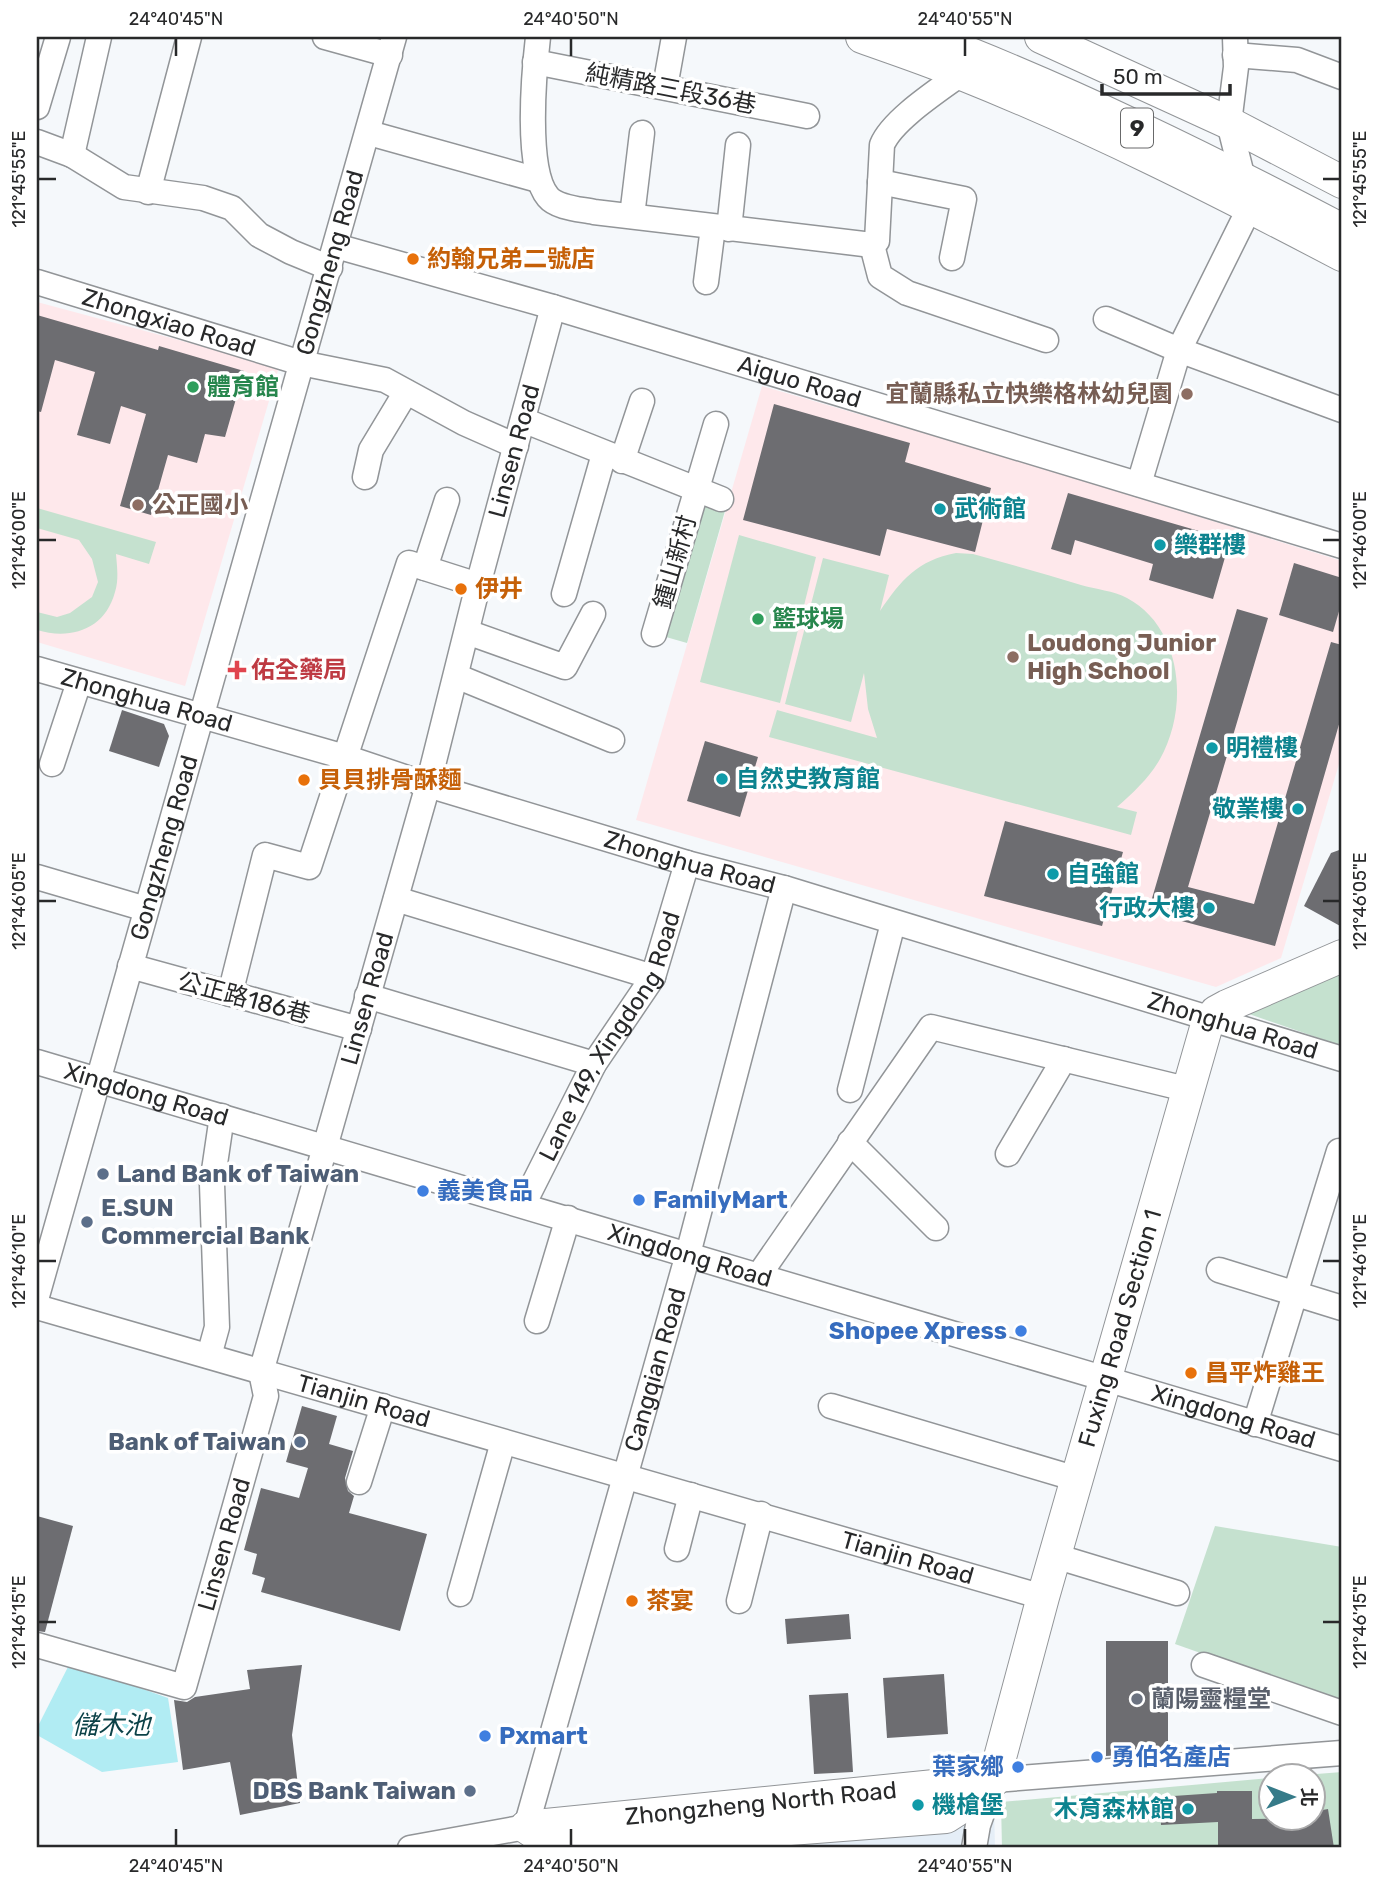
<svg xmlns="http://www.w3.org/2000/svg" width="1379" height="1885" viewBox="0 0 1379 1885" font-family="Rubik,'Noto Sans TC',sans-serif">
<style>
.built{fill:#e5eef7}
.education{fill:#fee8eb}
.green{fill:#c5e1cf}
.water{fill:#b1ecf3}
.building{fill:#6d6d71}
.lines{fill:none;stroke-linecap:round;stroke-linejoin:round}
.minor-casing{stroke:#929598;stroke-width:27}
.major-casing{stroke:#929598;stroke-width:34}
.minor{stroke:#fff;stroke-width:24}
.major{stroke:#fff;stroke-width:32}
.ticks{fill:none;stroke:#28292a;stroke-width:2.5}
.food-dot{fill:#e8710a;stroke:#fff;stroke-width:2.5}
.leisure-dot{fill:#2e9e5b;stroke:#fff;stroke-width:2.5}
.education-dot{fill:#8d6e63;stroke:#fff;stroke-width:2.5}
.culture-dot{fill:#0f9aa8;stroke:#fff;stroke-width:2.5}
.health-dot{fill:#e0444e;stroke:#fff;stroke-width:2.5}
.service-dot{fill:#5c6f8a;stroke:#fff;stroke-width:2.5}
.shop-dot{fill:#3f7fe0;stroke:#fff;stroke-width:2.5}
.worship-dot{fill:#6b7280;stroke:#fff;stroke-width:2.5}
.labels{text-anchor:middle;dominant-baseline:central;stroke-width:7;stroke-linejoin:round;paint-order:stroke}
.shield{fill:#fff;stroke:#68696a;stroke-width:2}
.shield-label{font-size:23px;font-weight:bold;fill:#28292a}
.street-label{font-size:24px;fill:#28292a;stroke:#fff}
.food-label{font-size:24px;font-weight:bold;fill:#c56008;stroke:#fff;text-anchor:start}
.leisure-label{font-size:24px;font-weight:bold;fill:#27864d;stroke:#fff;text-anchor:start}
.education-label{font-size:24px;font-weight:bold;fill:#785e54;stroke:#fff;text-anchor:start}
.culture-label{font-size:24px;font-weight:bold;fill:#0d838f;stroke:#fff;text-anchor:start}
.health-label{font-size:24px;font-weight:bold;fill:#be3a42;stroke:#fff;text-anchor:start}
.service-label{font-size:24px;font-weight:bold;fill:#4e5e75;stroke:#fff;text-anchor:start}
.shop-label{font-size:24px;font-weight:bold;fill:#366cbe;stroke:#fff;text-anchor:start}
.worship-label{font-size:24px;font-weight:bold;fill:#5b616d;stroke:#fff;text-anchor:start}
.water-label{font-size:26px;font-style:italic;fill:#0c4248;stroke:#fff}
.neatline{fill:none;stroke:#28292a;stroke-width:2.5}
.ticks-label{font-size:18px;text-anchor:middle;fill:#28292a}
</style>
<rect width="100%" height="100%" fill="#f5f8fb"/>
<path class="built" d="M994 1806 995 1848H732Z"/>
<g class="education">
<path d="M37 302 279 367 185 686 37 642Z"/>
<path d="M762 386 1006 457 1342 561V754L1281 958 1216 987 636 820Z"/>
</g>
<g class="green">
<path d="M699 495 727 504 687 643 659 635Z"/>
<path d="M37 508 156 542 149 564 116 554C117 567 119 580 115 592 105 630 70 640 37 630V612L57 617 70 613 92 597 98 582 92 559 79 540 37 528Z"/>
<path d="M739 535 816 557 780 703 700 682Z"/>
<path d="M956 553 973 554C1009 564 1045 574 1081 585 1095 589 1114 591 1127 598 1183 628 1189 708 1160 759 1150 777 1133 793 1117 807L1137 812 1131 835 769 737 777 710 877 738 868 709 864 673 851 722 785 704 823 558 889 575 880 611C901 580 918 560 956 553Z"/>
<path d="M1342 973V1046L1249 1014 1336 976Z"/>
<path d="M1215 1526 1342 1547V1703L1175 1644Z"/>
<path d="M1342 1772V1848H1002L1001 1802 1270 1778V1818H1312V1776H1291Z"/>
</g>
<path class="water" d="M70 1663 168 1698 178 1762 102 1772 37 1735V1728Z"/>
<g class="building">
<path d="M37 315 158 350 159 346 244 371 225 437 205 434 197 463 168 455 151 515 120 506 146 414 121 406 110 444 77 435 95 372 55 360 41 412 37 411Z"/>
<path d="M774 404 910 443 905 462 991 488 975 552 887 529 880 556 743 520Z"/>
<path d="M1068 493 1230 540 1213 599 1149 580 1153 564 1075 540 1071 555 1051 549Z"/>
<path d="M1294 563 1342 578V601L1333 632 1279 615Z"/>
<path d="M1237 609 1268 618 1188 887 1254 904 1331 642 1342 645V714L1275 946 1148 912Z"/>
<path d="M122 710 164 724 169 736 159 767 109 751Z"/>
<path d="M705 741 758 757 740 817 687 801Z"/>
<path d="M1005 821 1123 852 1102 926 984 896Z"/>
<path d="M1342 849V927L1304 906 1331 853Z"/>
<path d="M302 1406 337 1416 329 1444 353 1451 345 1478 348 1491 354 1496 349 1513 427 1534 400 1631 261 1592 265 1578 252 1574 257 1554 244 1550 261 1488 299 1498 308 1468 286 1462Z"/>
<path d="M37 1516 73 1526 45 1632 37 1631Z"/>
<path d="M849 1614 851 1639 787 1644 785 1619Z"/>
<path d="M1106 1641H1168V1752L1106 1756Z"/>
<path d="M302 1665 292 1735 300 1803 240 1815 230 1762 183 1770 174 1700 187 1702 195 1697 250 1689 247 1670Z"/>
<path d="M944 1674 948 1734 887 1738 883 1678Z"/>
<path d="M848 1693 853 1772 814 1774 809 1695Z"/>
<path d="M1217 1791H1252V1819L1312 1818V1812L1328 1809 1334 1848H1218V1822L1161 1825 1159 1797 1217 1793Z"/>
</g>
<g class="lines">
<g class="minor-casing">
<g id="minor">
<path d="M325 37 390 55"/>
<path d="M538 37C534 72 525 170 548 197 557 208 580 209 594 212L872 245 877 241 882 145C892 120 939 90 962 73"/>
<path d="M1235 55 1297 60 1342 77"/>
<path d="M535 62 807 116"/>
<path d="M665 87 674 37"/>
<path d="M37 107 58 37"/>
<path d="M369 133 538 180"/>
<path d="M37 142 72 155 124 187 203 198 232 208 259 235 291 252 330 268"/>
<path d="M72 155 99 37"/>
<path d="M880 182 964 199 952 258"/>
<path d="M148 192 189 37"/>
<path d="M632 216 642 133"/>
<path d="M729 229 738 145"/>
<path d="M872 245 880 276 907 293 1046 340"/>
<path id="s1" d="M336 246 553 307 1342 546"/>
<path id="s2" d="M37 282 301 363 385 380 464 423 516 446"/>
<path d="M706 282 713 227"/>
<path d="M1106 319 1179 350 1342 410"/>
<path d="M523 420 721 499"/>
<path d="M622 461 642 401"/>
<path d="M365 477 371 450 406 392"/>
<path d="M1139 484 1179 350 1250 207 1229 123 1236 67 1235 37"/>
<path d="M425 568 447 500"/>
<path d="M564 594 604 454"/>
<path d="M467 632 565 667 593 614"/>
<path d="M654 634 716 424"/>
<path id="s3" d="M37 669 345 757 428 785 687 863 784 888 1342 1059"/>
<path d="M456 676 612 740"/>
<path d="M52 764 79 682"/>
<path d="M37 877 146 909"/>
<path d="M396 899 653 977"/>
<path d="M130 966 359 1029"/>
<path d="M230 994 265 855 309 867 409 563 478 585"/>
<path d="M367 996 594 1064"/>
<path id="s4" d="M37 1062 1342 1449"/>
<path d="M850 1090 893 923"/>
<path d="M850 1142 936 1228"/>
<path d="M1008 1154 1064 1059"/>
<path id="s5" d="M523 1205 594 1064 653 977 687 863"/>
<path d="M1219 1270 1342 1308"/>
<path d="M759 1275 931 1027 1190 1090"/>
<path id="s6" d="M37 1296 394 37"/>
<path id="s7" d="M37 1307 1043 1597"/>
<path d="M537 1321 568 1218"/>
<path d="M209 1356 217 1327 212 1184 222 1116"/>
<path d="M831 1406 1077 1479"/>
<path d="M1255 1424 1339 1151"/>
<path d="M359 1482 383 1406"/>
<path d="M677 1549 691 1495"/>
<path d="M1055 1556 1177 1593"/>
<path d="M460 1594 503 1442"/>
<path d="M739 1601 761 1514"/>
<path id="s8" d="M37 1645 184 1687 266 1396 261 1372 428 785 478 585 553 307"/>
<path d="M1204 1665 1342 1713"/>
<path id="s9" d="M410 1848 526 1827 688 1254 784 888"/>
<path d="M974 1848 978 1825 994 1780 1342 1753"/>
</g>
</g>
<g class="major-casing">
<g id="major">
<path d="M862 37C895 49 929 60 962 74 1092 126 1218 190 1342 255"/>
<path d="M927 37C1069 91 1207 159 1342 230"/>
<path d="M1041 37 1229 123 1342 182"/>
<path id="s10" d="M994 1780 1043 1597 1206 1028 1216 1012 1227 1006 1342 956"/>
<path d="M526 1827 554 1847 946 1817 977 1797 994 1780"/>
<path id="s11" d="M526 1827 994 1780"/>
</g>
</g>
<use href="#minor" class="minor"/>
<use href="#major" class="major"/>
</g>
<path class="ticks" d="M176 38V56M571 38V56M965 38V56M38 179H56M1323 179H1340M38 540H56M1323 540H1340M38 901H56M1323 901H1340M38 1261H56M1323 1261H1340M38 1622H56M1323 1622H1340M176 1829V1846M571 1829V1846M965 1829V1846"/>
<g class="food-dot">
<circle cx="413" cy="259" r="7"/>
<circle cx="461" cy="589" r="7"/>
<circle cx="304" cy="780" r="7"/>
<circle cx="1191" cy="1373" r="7"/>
<circle cx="632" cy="1601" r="7"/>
</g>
<g class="leisure-dot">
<circle cx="193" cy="387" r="7"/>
<circle cx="758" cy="619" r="7"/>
</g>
<g class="education-dot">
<circle cx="1187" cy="394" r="7"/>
<circle cx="138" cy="505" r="7"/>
<circle cx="1013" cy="657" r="7"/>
</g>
<g class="culture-dot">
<circle cx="940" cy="509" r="7"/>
<circle cx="1160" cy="545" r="7"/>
<circle cx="1212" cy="748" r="7"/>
<circle cx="722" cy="779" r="7"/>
<circle cx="1298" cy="809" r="7"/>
<circle cx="1053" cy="874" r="7"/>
<circle cx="1209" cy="908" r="7"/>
<circle cx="918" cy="1805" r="7"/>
<circle cx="1188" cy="1809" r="7"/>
</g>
<path class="health-dot" d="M233.5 659.5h7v7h7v7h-7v7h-7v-7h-7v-7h7z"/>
<g class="service-dot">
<circle cx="103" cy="1174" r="7"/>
<circle cx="87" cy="1222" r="7"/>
<circle cx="300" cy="1442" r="7"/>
<circle cx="470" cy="1791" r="7"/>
</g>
<g class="shop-dot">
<circle cx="423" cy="1191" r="7"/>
<circle cx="639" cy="1200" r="7"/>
<circle cx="1021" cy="1331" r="7"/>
<circle cx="485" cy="1736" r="7"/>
<circle cx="1097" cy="1757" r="7"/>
<circle cx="1018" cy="1767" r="7"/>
</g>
<circle class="worship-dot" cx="1137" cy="1699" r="7"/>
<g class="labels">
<rect class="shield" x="1121" y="108.5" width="32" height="39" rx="5"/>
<g class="shield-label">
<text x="1137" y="128">9</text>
</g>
<g class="street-label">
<text transform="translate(671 89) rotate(11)">純精路三段36巷</text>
<text stroke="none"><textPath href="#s6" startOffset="1074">Gongzheng Road</textPath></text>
<text stroke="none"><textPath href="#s2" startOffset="138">Zhongxiao Road</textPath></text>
<text stroke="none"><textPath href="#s1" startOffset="483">Aiguo Road</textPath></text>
<text stroke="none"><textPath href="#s8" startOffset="1435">Linsen Road</textPath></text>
<text transform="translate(675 562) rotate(-74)">鍾山新村</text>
<text stroke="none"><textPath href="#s3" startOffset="114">Zhonghua Road</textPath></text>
<text stroke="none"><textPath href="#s6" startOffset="466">Gongzheng Road</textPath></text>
<text stroke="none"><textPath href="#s3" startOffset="681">Zhonghua Road</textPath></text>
<text transform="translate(244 998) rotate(15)">公正路186巷</text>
<text stroke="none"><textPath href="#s8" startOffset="868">Linsen Road</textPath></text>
<text stroke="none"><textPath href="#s3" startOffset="1248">Zhonghua Road</textPath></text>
<text stroke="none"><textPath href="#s5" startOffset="191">Lane 149, Xingdong Road</textPath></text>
<text stroke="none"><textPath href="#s4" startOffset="114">Xingdong Road</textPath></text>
<text stroke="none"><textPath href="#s4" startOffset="681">Xingdong Road</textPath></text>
<text stroke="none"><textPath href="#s10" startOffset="469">Fuxing Road Section 1</textPath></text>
<text stroke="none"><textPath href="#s9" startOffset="593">Cangqian Road</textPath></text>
<text stroke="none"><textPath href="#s7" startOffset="340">Tianjin Road</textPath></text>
<text stroke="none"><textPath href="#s4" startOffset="1248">Xingdong Road</textPath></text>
<text stroke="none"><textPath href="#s8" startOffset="301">Linsen Road</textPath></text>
<text stroke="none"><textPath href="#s7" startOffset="906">Tianjin Road</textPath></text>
<text stroke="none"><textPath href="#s11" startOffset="236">Zhongzheng North Road</textPath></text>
</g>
<g class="food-label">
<text x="427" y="259">約翰兄弟二號店</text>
<text x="475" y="589">伊井</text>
<text x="318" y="780">貝貝排骨酥麵</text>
<text x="1205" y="1373">昌平炸雞王</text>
<text x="646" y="1601">茶宴</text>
</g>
<g class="leisure-label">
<text x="207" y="387">體育館</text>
<text x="772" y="619">籃球場</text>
</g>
<g class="education-label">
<text x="1173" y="394" text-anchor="end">宜蘭縣私立快樂格林幼兒園</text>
<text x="152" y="505">公正國小</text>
<text x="1027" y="643">Loudong Junior<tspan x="1027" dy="28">High School</tspan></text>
</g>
<g class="culture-label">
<text x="954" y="509">武術館</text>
<text x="1174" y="545">樂群樓</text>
<text x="1226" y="748">明禮樓</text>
<text x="736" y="779">自然史教育館</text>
<text x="1284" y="809" text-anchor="end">敬業樓</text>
<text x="1067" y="874">自強館</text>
<text x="1195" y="908" text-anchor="end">行政大樓</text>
<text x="932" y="1805">機槍堡</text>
<text x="1174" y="1809" text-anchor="end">木育森林館</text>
</g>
<g class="health-label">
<text x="251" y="670">佑全藥局</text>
</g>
<g class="service-label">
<text x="117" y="1174">Land Bank of Taiwan</text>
<text x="101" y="1208">E.SUN<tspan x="101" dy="28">Commercial Bank</tspan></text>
<text x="286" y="1442" text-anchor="end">Bank of Taiwan</text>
<text x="456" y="1791" text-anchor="end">DBS Bank Taiwan</text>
</g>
<g class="shop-label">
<text x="437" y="1191">義美食品</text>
<text x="653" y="1200">FamilyMart</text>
<text x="1007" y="1331" text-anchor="end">Shopee Xpress</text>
<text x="499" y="1736">Pxmart</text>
<text x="1111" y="1757">勇伯名產店</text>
<text x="1004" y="1767" text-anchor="end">葉家鄉</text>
</g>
<g class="worship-label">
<text x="1151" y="1699">蘭陽靈糧堂</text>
</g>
<g class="water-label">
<text x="111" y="1725">儲木池</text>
</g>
</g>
<rect width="1379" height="1885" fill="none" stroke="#ffffff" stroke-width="77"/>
<g transform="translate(1292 1797) rotate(90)"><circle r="33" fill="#ffffff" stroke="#a9a9aa" stroke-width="2"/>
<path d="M0-5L12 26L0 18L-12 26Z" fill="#367b89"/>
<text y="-10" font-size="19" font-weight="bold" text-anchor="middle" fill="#28292a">北</text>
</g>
<path d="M1102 84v10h128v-10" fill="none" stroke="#28292a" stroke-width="3.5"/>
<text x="1113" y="84" font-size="21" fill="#28292a" stroke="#ffffff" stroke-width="5" paint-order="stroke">50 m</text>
<rect x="38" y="38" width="1302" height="1808" class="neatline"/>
<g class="ticks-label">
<text x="176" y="25">24°40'45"N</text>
<text x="571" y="25">24°40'50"N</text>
<text x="965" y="25">24°40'55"N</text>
<text transform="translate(1360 179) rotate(-90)" y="6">121°45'55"E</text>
<text transform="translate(19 179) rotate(-90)" y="6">121°45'55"E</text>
<text transform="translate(1360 540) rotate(-90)" y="6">121°46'00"E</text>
<text transform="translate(19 540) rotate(-90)" y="6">121°46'00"E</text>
<text transform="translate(1360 901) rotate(-90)" y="6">121°46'05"E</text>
<text transform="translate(19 901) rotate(-90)" y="6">121°46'05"E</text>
<text transform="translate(1360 1261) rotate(-90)" y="6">121°46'10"E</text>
<text transform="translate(19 1261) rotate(-90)" y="6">121°46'10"E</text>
<text transform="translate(1360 1622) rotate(-90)" y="6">121°46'15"E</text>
<text transform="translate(19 1622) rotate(-90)" y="6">121°46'15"E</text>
<text x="176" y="1872">24°40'45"N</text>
<text x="571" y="1872">24°40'50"N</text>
<text x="965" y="1872">24°40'55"N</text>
</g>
</svg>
